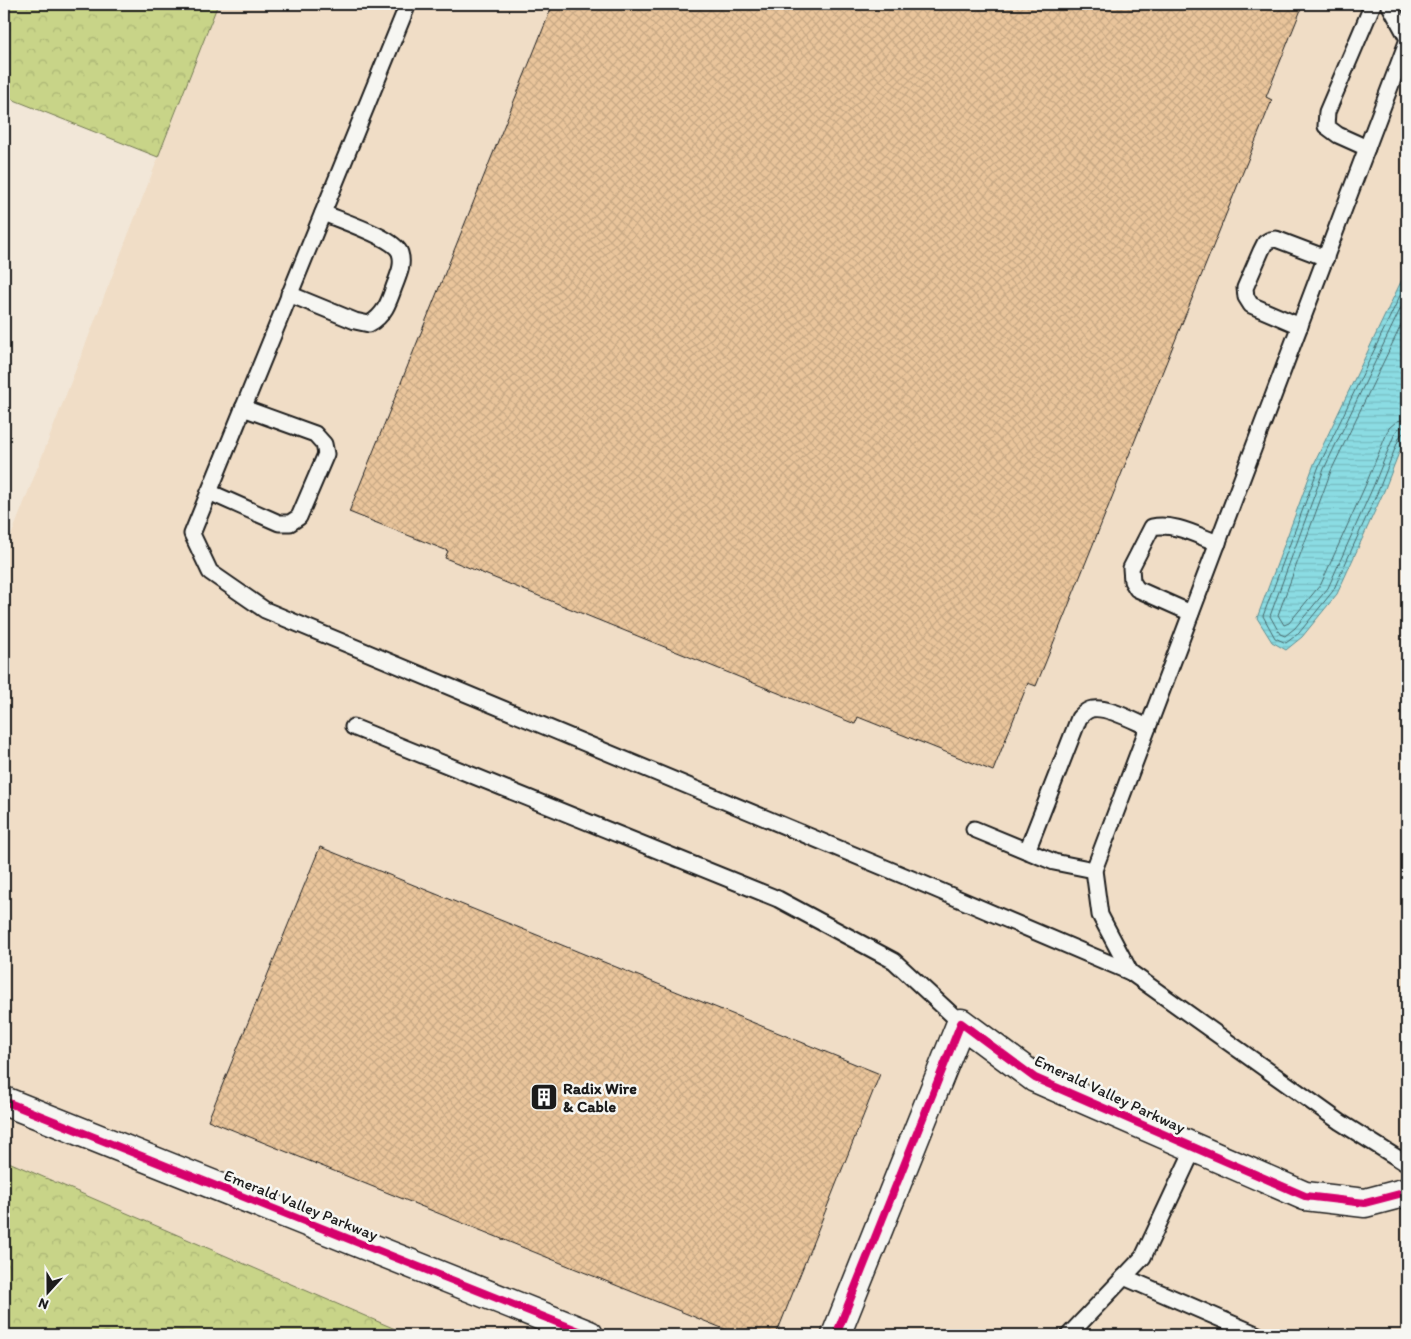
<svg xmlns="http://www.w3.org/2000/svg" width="1411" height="1339" viewBox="0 0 1411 1339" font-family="Itim,sans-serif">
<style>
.built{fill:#f0ddc6}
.forest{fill:url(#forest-crowns);stroke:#727852}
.water{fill:url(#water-rules);stroke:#5f8f93}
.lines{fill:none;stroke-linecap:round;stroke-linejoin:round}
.shore{stroke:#48696c;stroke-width:1}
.building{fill:url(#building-cross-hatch);stroke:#1c1c1c}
.service-casing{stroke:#1c1c1c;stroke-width:19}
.minor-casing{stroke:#1c1c1c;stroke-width:31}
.service{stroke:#f6f6f2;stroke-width:15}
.minor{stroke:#f6f6f2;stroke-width:28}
.cycleway-casing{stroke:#f6f6f2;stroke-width:11}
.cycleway{stroke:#d6006c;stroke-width:8}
.labels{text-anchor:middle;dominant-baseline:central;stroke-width:5;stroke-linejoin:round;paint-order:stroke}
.poi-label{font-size:16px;font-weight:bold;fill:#1c1c1c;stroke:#f6f6f2;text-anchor:start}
.street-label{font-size:16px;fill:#1c1c1c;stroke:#f6f6f2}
</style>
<defs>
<pattern id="forest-crowns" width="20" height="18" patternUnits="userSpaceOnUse" patternTransform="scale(1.25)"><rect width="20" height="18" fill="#c8d488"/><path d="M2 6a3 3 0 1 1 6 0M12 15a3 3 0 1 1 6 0" fill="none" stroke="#abb575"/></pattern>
<pattern id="water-rules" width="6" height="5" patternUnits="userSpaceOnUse" patternTransform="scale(1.25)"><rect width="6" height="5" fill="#8bdce3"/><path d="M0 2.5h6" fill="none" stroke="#77bcc2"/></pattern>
<pattern id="building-cross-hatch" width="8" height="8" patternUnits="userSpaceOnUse" patternTransform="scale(1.25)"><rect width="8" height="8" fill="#eac59b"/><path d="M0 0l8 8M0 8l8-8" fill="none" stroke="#c8a985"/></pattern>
</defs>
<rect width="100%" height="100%" fill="#f2e7d8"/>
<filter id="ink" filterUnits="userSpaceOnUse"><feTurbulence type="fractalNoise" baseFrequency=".02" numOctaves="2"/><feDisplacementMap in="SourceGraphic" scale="10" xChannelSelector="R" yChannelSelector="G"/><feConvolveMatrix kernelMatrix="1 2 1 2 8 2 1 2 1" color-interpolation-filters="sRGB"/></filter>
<g filter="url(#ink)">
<path class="built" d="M218 4H1407V1335H409L4 1160V554Z"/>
<g class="forest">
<path d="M4 4H218L158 157 4 96Z"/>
<path d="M4 1160 409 1335H4Z"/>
</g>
<path class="water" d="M1407 269V432L1384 491 1337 594 1302 637 1286 650 1272 642 1257 618 1314 464Z"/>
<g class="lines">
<g class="shore">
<path d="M1407 281 1319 466 1263 616 1275 638 1286 643 1299 633 1333 591 1379 489 1400 436 1403 433 1407 432"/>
<path d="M1407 295 1324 469 1270 616 1280 634 1285 636 1295 628 1328 588 1373 487 1395 433 1399 428 1407 426"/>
<path d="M1407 313 1331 471 1278 615 1284 625 1289 623 1321 584 1366 484 1389 428 1397 421 1407 419"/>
</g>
</g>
<g class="building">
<path d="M553 4H1295L1302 7 1266 97 1272 100 1036 686 1028 683 993 771 858 717 855 724 445 558 448 551 349 512Z"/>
<path d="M320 847 880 1074 776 1335H739L208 1120Z"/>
</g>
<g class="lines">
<g class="service-casing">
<g id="service">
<path d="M408 4 192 534 210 572 265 610 919 882 1130 972 1340 1122 1407 1164"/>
<path d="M1389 4 1407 37"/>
<path d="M1367 148 1338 135 1326 126 1327 112 1373 4"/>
<path d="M289 294 355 321 369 324C384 316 389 302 394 287 398 276 404 265 400 253 395 238 339 220 323 213"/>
<path d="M1300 326 1251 305 1246 297 1245 288 1261 251 1265 243 1270 240 1276 239 1326 258"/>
<path d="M209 492 279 523H290L299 517 326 454 324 444 315 434 243 408"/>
<path d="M1191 613 1137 589 1132 581 1131 568 1152 527C1174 522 1198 536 1218 543"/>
<path d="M353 727 778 899 894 961 961 1023"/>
<path d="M974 829 1054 862 1094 870"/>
<path d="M1027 851 1079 718C1083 714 1086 710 1092 709 1107 706 1134 721 1148 727"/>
<path d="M1130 972 1100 915 1094 870 1407 42"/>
<path d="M1124 1277 1258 1335"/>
<path d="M1069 1335 1143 1257 1194 1148"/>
</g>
</g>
<g class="minor-casing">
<g id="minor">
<path d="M4 1101 589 1335"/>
<path d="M836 1335 961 1023 1035 1078 1305 1196 1365 1203 1407 1192"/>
</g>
</g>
<use href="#service" class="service"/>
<use href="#minor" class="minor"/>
<g class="cycleway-casing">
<g id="cycleway">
<path d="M4 1101 589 1335"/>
<path d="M836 1335 961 1023 1035 1078 1305 1196 1365 1203 1407 1192"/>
</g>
</g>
<use href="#cycleway" class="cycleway"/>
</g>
</g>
<defs>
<g id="building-square" transform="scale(1.4375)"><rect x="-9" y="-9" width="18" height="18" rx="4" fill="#1c1c1c" stroke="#f6f6f2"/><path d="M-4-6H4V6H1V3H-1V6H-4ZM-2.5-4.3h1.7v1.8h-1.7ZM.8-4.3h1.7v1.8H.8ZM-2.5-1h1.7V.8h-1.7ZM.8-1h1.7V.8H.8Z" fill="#fff"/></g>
</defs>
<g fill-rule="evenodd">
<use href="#building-square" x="544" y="1097"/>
</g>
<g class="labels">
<g class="poi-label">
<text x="563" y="1088">Radix Wire<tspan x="563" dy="18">&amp; Cable</tspan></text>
</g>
<g class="street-label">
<text transform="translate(1110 1094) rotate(25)">Emerald Valley Parkway</text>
<text transform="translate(301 1205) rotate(22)">Emerald Valley Parkway</text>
</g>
</g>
<rect width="1411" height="1339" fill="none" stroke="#f6f6f2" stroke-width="20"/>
<rect x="10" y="10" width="1391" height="1319" fill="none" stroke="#1c1c1c" stroke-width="2" filter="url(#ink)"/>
<g transform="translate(48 1292) rotate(201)" stroke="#f6f6f2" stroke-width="4" paint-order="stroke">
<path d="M0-4L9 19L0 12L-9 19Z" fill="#1c1c1c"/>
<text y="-8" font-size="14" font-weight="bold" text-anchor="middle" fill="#1c1c1c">N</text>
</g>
</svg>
